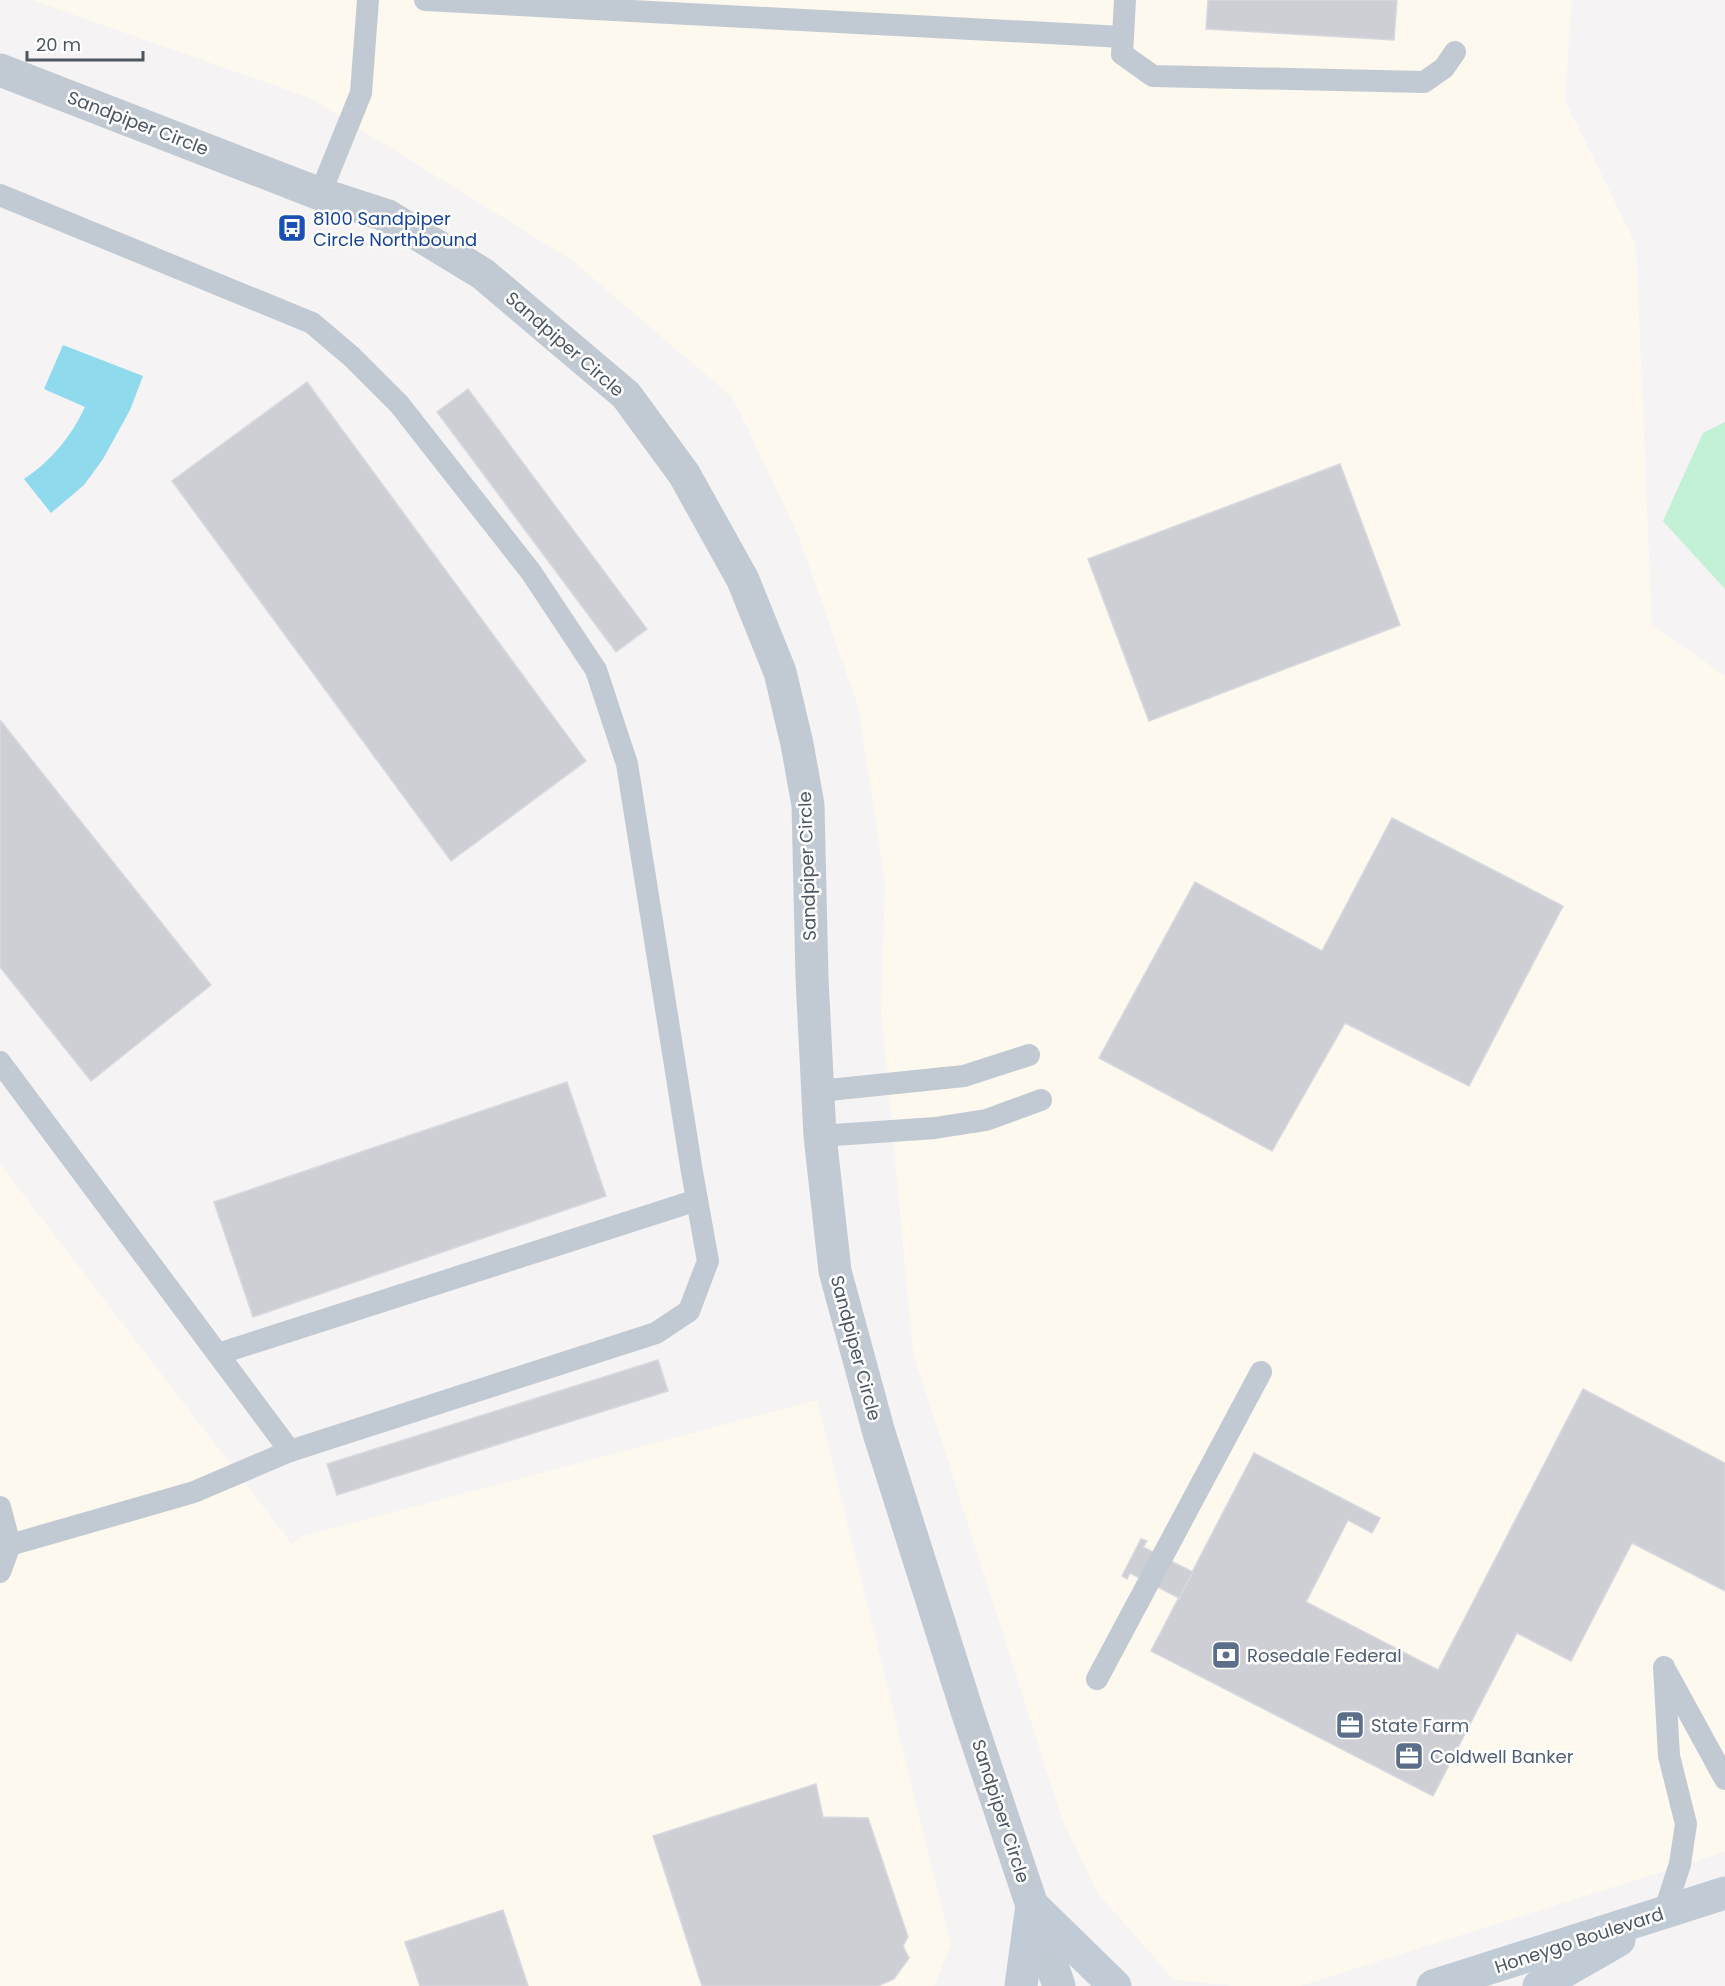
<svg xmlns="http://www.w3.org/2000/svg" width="1725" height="1986" viewBox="0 0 1725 1986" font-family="Poppins,sans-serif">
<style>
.commercial{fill:#fdf9ef}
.green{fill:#c3f1d5}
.water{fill:#90daee}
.building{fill:#cdcfd5;stroke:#d7d9de;stroke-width:1.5}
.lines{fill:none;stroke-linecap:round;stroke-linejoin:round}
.lane{stroke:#c1cad2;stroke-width:22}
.street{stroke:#c1cad2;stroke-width:33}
.secondary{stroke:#c1cbd6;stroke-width:33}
.labels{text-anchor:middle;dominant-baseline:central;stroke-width:5;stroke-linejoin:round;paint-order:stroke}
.street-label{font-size:18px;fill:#4a5661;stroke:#fff}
.transit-label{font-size:18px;fill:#164399;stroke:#fff;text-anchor:start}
.service-label{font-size:18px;fill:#4e5e75;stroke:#fff;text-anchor:start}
</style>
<rect width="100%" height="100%" fill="#f5f3f3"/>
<g class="commercial">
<path d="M32 0H1572L1565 100 1636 245 1652 625 1725 676V1852L1300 1986H1232L1173 1979 1097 1892 1062 1819 913 1352 881 1010 885 882 858 706 799 537 733 398 573 261 310 98Z"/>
<path d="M0 1164 292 1544 299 1537 817 1400 951 1945 934 1986H0Z"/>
</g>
<path class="green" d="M1725 422V589L1663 521 1703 433Z"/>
<path class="water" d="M63 345 143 376 130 410 103 459 84 485 51 513 24 479C51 461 71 437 85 407L44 389Z"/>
<g class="building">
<path d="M1208 0H1397L1394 40 1206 29Z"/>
<path d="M307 382 586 761 451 861 172 481Z"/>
<path d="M468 389 647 629 616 652 437 412Z"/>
<path d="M1340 464 1400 625 1149 721 1088 559Z"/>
<path d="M0 720 211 985 91 1081 0 967Z"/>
<path d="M1392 818 1563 906 1469 1086 1345 1023 1272 1151 1099 1058 1195 882 1322 951Z"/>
<path d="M567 1082 606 1196 253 1317 214 1202Z"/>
<path d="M658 1360 668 1391 337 1495 327 1464Z"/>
<path d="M1583 1389 1725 1463V1591L1632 1543 1571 1661 1517 1633 1433 1796 1151 1651 1254 1453 1380 1518 1372 1533 1348 1520 1306 1602 1438 1670Z"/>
<path d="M1141 1539 1147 1541 1143 1547 1193 1572 1179 1598 1130 1573 1127 1579 1122 1576Z"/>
<path d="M816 1784 823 1817 868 1818 908 1937 903 1946 909 1958 894 1979 878 1986H702L653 1836Z"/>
<path d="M503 1910 528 1986H420L405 1942Z"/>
</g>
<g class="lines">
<g class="lane">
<path d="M425 0 1123 37"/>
<path d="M1125 0 1122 54 1153 76 1424 82 1444 68 1455 52"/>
<path d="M320 194 361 93 368 0"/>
<path d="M0 195 312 323 352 357 399 404 531 572 596 670 627 764 692 1172 708 1261 689 1311 656 1333 290 1451 194 1492 10 1545"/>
<path d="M0 1062 290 1451"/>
<path d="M819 1091 964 1076 1029 1055"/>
<path d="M820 1136 935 1128 986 1120 1041 1100"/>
<path d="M218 1354 697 1200"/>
<path d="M0 1507 10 1545 0 1572"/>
<path d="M1664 1667 1669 1756 1686 1824 1680 1864 1664 1913"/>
<path d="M1667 1673 1725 1779"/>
<path d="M1097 1679 1261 1372"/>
</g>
<path class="street" d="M0 70 320 194 388 216 483 274 626 395 684 474 743 580 780 672 797 744 808 805 812 978 820 1136 835 1271 879 1433 968 1714 1059 1986"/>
<g class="secondary">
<path d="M1032 1905 1115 1986"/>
<path d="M1021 1986 1032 1905"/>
<path d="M1433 1986 1725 1893"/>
<path d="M1539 1986 1619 1940"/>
</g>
</g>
<defs>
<g id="bus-square" transform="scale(1.5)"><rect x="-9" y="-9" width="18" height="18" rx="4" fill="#1a4fb4" stroke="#fff"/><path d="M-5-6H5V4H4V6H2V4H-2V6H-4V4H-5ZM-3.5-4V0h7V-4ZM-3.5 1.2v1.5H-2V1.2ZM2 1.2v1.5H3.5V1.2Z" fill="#fff"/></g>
<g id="bank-square" transform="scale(1.5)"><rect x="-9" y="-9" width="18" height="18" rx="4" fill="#5c6f8a" stroke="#fff"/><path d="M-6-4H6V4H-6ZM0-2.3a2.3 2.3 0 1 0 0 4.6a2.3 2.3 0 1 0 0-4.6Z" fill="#fff"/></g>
<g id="office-square" transform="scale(1.5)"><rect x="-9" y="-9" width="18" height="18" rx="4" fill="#5c6f8a" stroke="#fff"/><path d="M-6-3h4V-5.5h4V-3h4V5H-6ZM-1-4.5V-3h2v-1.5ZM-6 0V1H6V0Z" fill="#fff"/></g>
</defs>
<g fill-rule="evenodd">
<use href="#bus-square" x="292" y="228"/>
<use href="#bank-square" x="1226" y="1655"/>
<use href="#office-square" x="1350" y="1725"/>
<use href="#office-square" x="1409" y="1756"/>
</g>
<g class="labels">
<g class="street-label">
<text transform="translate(138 123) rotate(21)">Sandpiper Circle</text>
<text transform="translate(565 344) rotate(41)">Sandpiper Circle</text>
<text transform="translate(807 866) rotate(-92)">Sandpiper Circle</text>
<text transform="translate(856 1348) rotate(75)">Sandpiper Circle</text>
<text transform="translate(1001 1811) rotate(72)">Sandpiper Circle</text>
<text transform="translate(1579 1940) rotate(-18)">Honeygo Boulevard</text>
</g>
<g class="transit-label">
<text x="313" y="218">8100 Sandpiper<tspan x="313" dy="21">Circle Northbound</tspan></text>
</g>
<g class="service-label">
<text x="1247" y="1655">Rosedale Federal</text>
<text x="1371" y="1725">State Farm</text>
<text x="1430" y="1756">Coldwell Banker</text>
</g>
</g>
<path d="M27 51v9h116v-9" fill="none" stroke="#4a5661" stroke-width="3"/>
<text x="36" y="51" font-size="18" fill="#4a5661" stroke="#ffffff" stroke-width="4.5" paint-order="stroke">20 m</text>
</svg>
